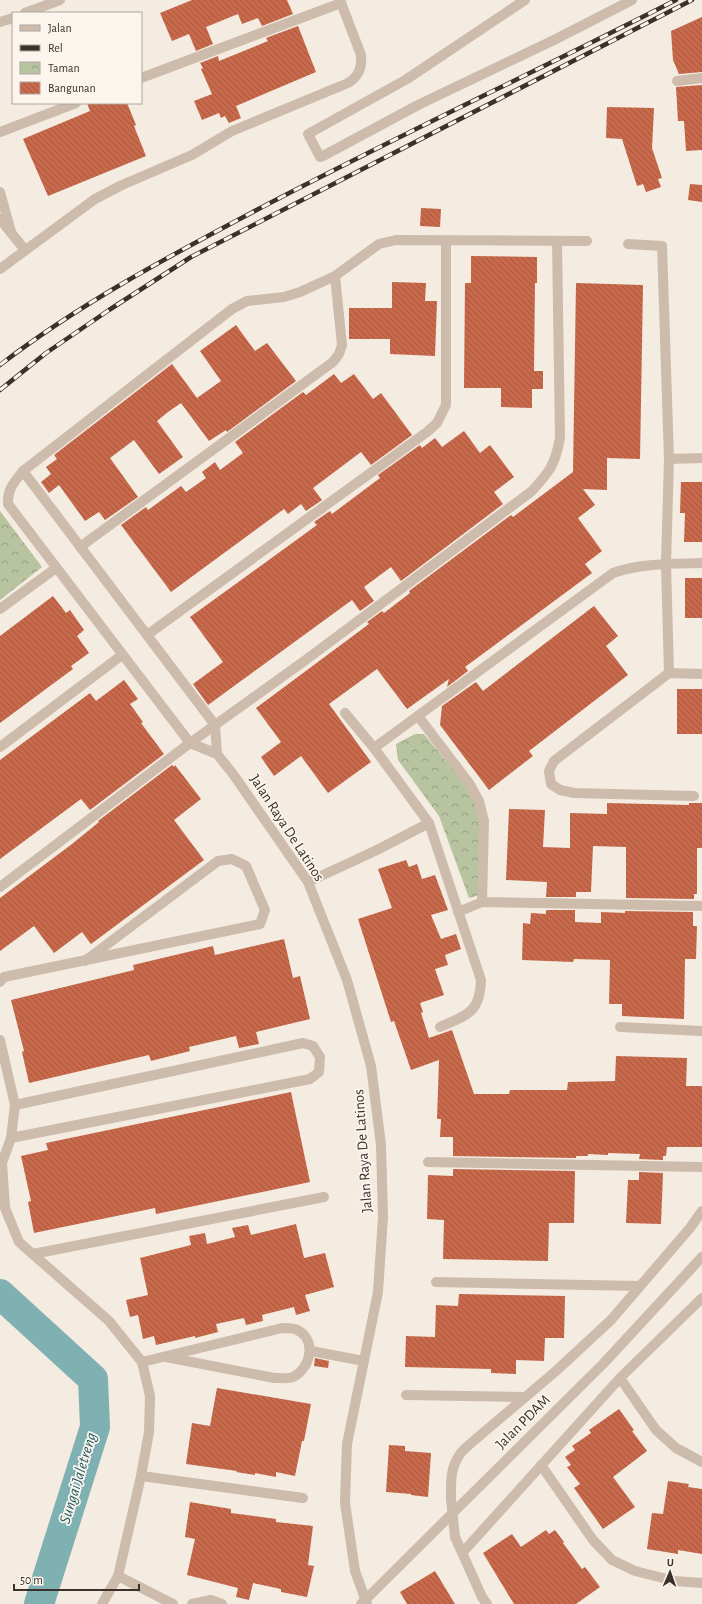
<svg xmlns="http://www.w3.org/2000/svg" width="702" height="1604" viewBox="0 0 702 1604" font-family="'Alegreya Sans',sans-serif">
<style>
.park{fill:url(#park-crowns)}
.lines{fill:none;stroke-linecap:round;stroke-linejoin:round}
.river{stroke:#7fb0b2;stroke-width:30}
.building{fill:url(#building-back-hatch)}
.minor{stroke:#cdbbac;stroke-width:10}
.rail-casing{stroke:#3b302b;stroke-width:4.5}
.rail{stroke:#fbf5ee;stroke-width:3;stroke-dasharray:9;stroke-linecap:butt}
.minor-bridge{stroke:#cdbbac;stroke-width:10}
.labels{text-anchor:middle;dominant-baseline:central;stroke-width:3.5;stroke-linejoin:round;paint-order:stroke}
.street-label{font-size:15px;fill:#3b302b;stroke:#fbf5ee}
.water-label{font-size:16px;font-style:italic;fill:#1f5a5e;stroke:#fbf5ee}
</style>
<defs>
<pattern id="park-crowns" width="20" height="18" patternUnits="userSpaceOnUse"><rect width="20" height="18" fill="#b8c4a0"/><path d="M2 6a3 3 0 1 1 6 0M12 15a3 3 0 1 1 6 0" fill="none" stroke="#97a083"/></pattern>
<pattern id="building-back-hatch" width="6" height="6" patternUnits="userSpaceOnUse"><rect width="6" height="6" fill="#c8694b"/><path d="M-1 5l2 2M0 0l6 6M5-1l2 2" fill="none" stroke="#a4573f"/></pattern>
</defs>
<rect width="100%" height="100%" fill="#f4ebe1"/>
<g class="park">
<path d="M0 511 42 567 0 600Z"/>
<path d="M415 734H424L474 795 481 821 484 894 469 898 439 816 398 760 396 744Z"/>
</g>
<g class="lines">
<path class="river" d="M0 1294 93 1379 95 1427 39 1604"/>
</g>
<g class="building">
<path d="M192 0H287L293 14 262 26 258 18 242 24 238 14 206 27 213 44 196 51 189 34 172 41 160 13Z"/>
<path d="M702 17V72L679 74 673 60 671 31Z"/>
<path d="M298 26 316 72 236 106 241 118 229 123 225 116 221 118 219 113 202 120 194 101 212 94 201 69 203 68 200 63 218 56 219 61 268 41 266 38Z"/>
<path d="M702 85V150L686 151 684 121H678L676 87Z"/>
<path d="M87 103H127L136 125 134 126 146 156 48 196 23 139 90 111Z"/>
<path d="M607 107 654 108 652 148 662 178 658 179 661 187 646 192 643 184 637 186 622 139 606 138Z"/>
<path d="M690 184 702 185V202L688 200Z"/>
<path d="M421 208 441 209 440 227 420 226Z"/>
<path d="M471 256 537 257V283H535L534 371H543V389H532V408L501 407V388H464L465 283H471Z"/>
<path d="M392 282 426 283 425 301H437L435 356 390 354V339H349V308H392Z"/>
<path d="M576 283 643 285 640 459 607 458V490L583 489 595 505 578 518 602 551 585 564 592 573 465 667 468 671 447 687 449 679 407 709 377 669 329 704 371 762 328 793 301 756 274 776 261 757 281 742 256 708 369 624 367 622 382 611 384 613 410 593 409 591 511 515 513 517 573 472Z"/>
<path d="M236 325 255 351 267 343 296 381 227 432 226 430 209 441 181 403 168 412 157 421 183 457 159 474 134 440 110 458 138 497 105 520 99 512 85 521 59 485 49 493 41 482 51 474 46 467 57 459 54 455 172 364 197 398 221 381 200 351Z"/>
<path d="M334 374 341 383 354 374 373 399 381 393 412 435 371 465 361 452 313 488 322 500 306 511 301 504 288 514 284 509 171 592 121 525 146 507 148 510 181 486 186 492 206 478 202 472 215 462 220 470 243 453 235 442 303 392 306 395Z"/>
<path d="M464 431 480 453 490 445 514 477 494 492 503 504 401 581 391 567 364 587 374 601 360 611 352 600 208 705 193 684 223 662 190 617 317 525 314 522 330 511 332 514 380 478 378 475 420 445 422 448 435 438 442 447Z"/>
<path d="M681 482H702V542H684L685 513H680Z"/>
<rect x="685" y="578" width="17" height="40"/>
<path d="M53 596 66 613 70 610 84 630 77 636 89 653 71 666 73 669 0 723V636Z"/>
<path d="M594 606 618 636 606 646 628 675 529 751 533 756 489 790 440 725 442 706 476 682 483 691Z"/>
<path d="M124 680 138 699 130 704 143 722 141 723 164 754 90 810 81 799 0 859V760L90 693 96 701Z"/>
<rect x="677" y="689" width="25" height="45"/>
<path d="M172 765 174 767 175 765 201 799 174 820 204 860 91 944 82 932 54 953 34 926 0 951V898L72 844 99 822 98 821Z"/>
<path d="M607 803 689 805V803H702V848H697V894H694V899L626 898V847L593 846 591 892H576V897H546L547 882 506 880 509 809 545 810 543 847 570 848V813L607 814Z"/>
<path d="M406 860 409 867 417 864 422 879 435 875 448 910 431 915 441 939 456 934 461 949 445 955 448 965 435 969 444 995 420 1003 423 1012 421 1013 429 1038 452 1030 474 1094H509L510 1090H567L568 1082 615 1081 616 1056 687 1058 686 1086H702V1147H667L666 1156H663V1160L639 1159 640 1154 608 1153V1155L588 1154V1156H576V1158L453 1156V1137H440L441 1119H437L439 1060 411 1070 394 1021 391 1022 358 919 392 908 378 869Z"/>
<path d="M546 910H575V922L601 923V912L625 913V911L693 912V926H697L696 959H685L684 1019 622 1016V1004H609L610 960 574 959 573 962 522 960 523 923 530 924 531 913 546 914Z"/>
<path d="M284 939 293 978 300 976 310 1019 256 1032 259 1044 239 1048 236 1036 189 1047 190 1051 151 1061 149 1055 29 1083 22 1052 24 1051 11 1000 134 970 133 965 213 946 215 955Z"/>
<path d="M291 1092 310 1182 156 1214 155 1208 34 1233 28 1202 31 1201 21 1156 48 1150 46 1143Z"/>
<path d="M453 1169 575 1171 574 1223H549L548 1261 443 1259 444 1220 427 1219 428 1175 453 1176Z"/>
<path d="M639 1172 663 1173 661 1224 626 1223 628 1180H639Z"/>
<path d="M296 1224 304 1258 325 1253 334 1287 305 1295 310 1311 296 1315 294 1307 262 1315 263 1321 246 1325 244 1318 216 1324 218 1332 195 1338V1336L156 1345 154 1336 143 1339 138 1315 130 1317 126 1300 148 1295 140 1258 191 1245 189 1236 205 1233 207 1244 235 1237 232 1228 248 1225 251 1235Z"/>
<path d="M459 1294 565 1296 564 1338H545L544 1361 516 1360V1374L491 1373V1369L405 1367 406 1336 435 1337 436 1305 458 1306Z"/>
<path d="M315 1358 329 1361 328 1368 314 1366Z"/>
<path d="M217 1388 311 1404 304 1441H302L295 1476 276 1472V1477L255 1473V1475L236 1472 237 1471 186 1464 192 1423 210 1426Z"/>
<path d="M619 1409 634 1430 632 1431 647 1451 613 1477 635 1507 603 1529 574 1488 580 1484 567 1467 571 1465 565 1457 575 1450 572 1446 591 1433 589 1430Z"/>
<path d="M389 1445 405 1446V1451L431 1453 428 1497 411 1495V1494L386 1492Z"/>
<path d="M668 1481 689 1484 688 1487 702 1489V1554L678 1550V1554L647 1549 652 1513 663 1514Z"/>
<path d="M190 1502 231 1509V1513L276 1519V1522L313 1526 308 1565 314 1566 307 1597 281 1592V1589L253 1583 249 1600 236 1597 238 1588 187 1575 195 1539 185 1537Z"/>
<path d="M546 1530 549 1534 555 1530 564 1542 563 1543 582 1569 585 1567 600 1587 576 1604H514L483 1553 512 1534 521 1547Z"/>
<path d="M435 1571 455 1604H407L400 1592Z"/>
</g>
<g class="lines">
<g class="minor">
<path d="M525 0 407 79 308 134 320 157 323 156 420 104 556 39 632 0"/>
<path d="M25 13 60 0"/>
<path d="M0 22 13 18"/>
<path d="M141 78 341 3"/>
<path d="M677 81 702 78"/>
<path d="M0 132 76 103"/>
<path d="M0 192 11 232"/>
<path d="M0 219 25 250"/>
<path d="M628 244 662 246 669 459 666 564 669 673"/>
<path d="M0 269 95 199 122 185 192 155 232 131 348 83C359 76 362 68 361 55L340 0"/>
<path d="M669 459 702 458"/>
<path d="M23 471 215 725 217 754"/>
<path d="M80 547 333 362 339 354 342 345 335 276"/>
<path d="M0 609 56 568"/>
<path d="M147 635 427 432 437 423 446 405V241"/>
<path d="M345 713 374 748 429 823 481 980C480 1013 467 1015 440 1027"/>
<path d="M418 716 469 783 479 801 484 821 482 902"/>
<path d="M0 747 122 655"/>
<path d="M374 748 613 573C641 563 673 564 702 563"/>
<path d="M694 796 574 793 560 790 551 784 549 771 554 761 669 673 702 674"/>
<path d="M308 882 377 850 429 823"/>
<path d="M0 887 190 743 307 659 532 491C550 471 555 465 560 438L557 241"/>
<path d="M458 912 482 902 702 906"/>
<path d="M0 982 4 977 260 924 265 910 246 866 232 859 218 861 85 961"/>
<path d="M620 1027 702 1031"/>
<path d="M0 1040 15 1105 11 1138 2 1163 5 1208 19 1242 109 1321 142 1362 150 1396 149 1432 141 1476 118 1576 102 1604"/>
<path d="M11 1138 310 1079 319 1072 320 1057 313 1046 303 1043 15 1105"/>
<path d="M428 1162 702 1167"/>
<path d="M33 1254 324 1197"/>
<path d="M436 1282 639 1286"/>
<path d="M311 1351 364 1361"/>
<path d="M142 1362 282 1328C286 1328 291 1328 295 1329 317 1337 312 1368 293 1377 289 1379 280 1378 274 1378L166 1357"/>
<path d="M620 1378 656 1430 676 1448 702 1462"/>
<path d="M406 1395 525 1397"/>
<path d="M541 1465 593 1540 612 1560 635 1571 675 1581 702 1583"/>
<path d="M141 1476 303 1498"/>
<path d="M451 1499C451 1485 450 1468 459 1456 461 1451 466 1448 470 1444L556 1371 611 1320 690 1228 702 1211"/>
<path d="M455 1537 482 1597 487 1604"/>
<path d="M463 1552 620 1378 702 1298"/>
<path d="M355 1571 345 1503 347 1444 378 1292 383 1217 381 1145 371 1066 347 980 308 882 233 774 217 754 190 743 8 504C7 490 14 482 23 471L232 309 247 301 284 297 300 292 335 276 379 244 396 240 587 241"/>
<path d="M118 1576 173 1604"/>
<path d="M192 1604 211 1600 222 1604"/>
<path d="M361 1604 603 1364 702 1257"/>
</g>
<g class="rail-casing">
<g id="rail">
<path d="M0 365C78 305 164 259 251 213 391 139 535 72 676 0"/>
<path d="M0 390 46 353 109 310 191 257 692 0"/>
</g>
</g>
<use href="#rail" class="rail"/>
<g class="minor-bridge">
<path d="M451 1499 455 1537"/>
<path d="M355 1571 367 1604"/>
</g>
</g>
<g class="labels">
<g class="street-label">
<text transform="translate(287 828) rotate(57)">Jalan Raya De Latinos</text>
<text transform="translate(363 1151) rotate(-94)">Jalan Raya De Latinos</text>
<text transform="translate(523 1422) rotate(-45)">Jalan PDAM</text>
</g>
<g class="water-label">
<text transform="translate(78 1478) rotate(-73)">Sungai Jaletreng</text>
</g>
</g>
<rect x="12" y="12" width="130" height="92" fill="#fbf5ee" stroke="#aea6a0"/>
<rect x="20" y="25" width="20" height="6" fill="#cdbbac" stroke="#aea6a0"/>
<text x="48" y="32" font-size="12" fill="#3b302b">Jalan</text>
<rect x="20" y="45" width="20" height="6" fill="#3b302b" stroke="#aea6a0"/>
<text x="48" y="52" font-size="12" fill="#3b302b">Rel</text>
<rect x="20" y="62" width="20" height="12" fill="url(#park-crowns)" stroke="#aea6a0"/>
<text x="48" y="72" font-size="12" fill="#3b302b">Taman</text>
<rect x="20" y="82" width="20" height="12" fill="url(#building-back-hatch)" stroke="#aea6a0"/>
<text x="48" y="92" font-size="12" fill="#3b302b">Bangunan</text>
<g transform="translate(670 1572) rotate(2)" stroke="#fbf5ee" stroke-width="3" paint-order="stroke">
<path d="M0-3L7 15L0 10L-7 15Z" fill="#3b302b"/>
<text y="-6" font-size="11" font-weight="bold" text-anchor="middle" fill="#3b302b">U</text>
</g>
<path d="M14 1584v6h125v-6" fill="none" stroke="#3b302b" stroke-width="2"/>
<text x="20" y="1584" font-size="12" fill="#3b302b" stroke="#fbf5ee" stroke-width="3" paint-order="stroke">50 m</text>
</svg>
